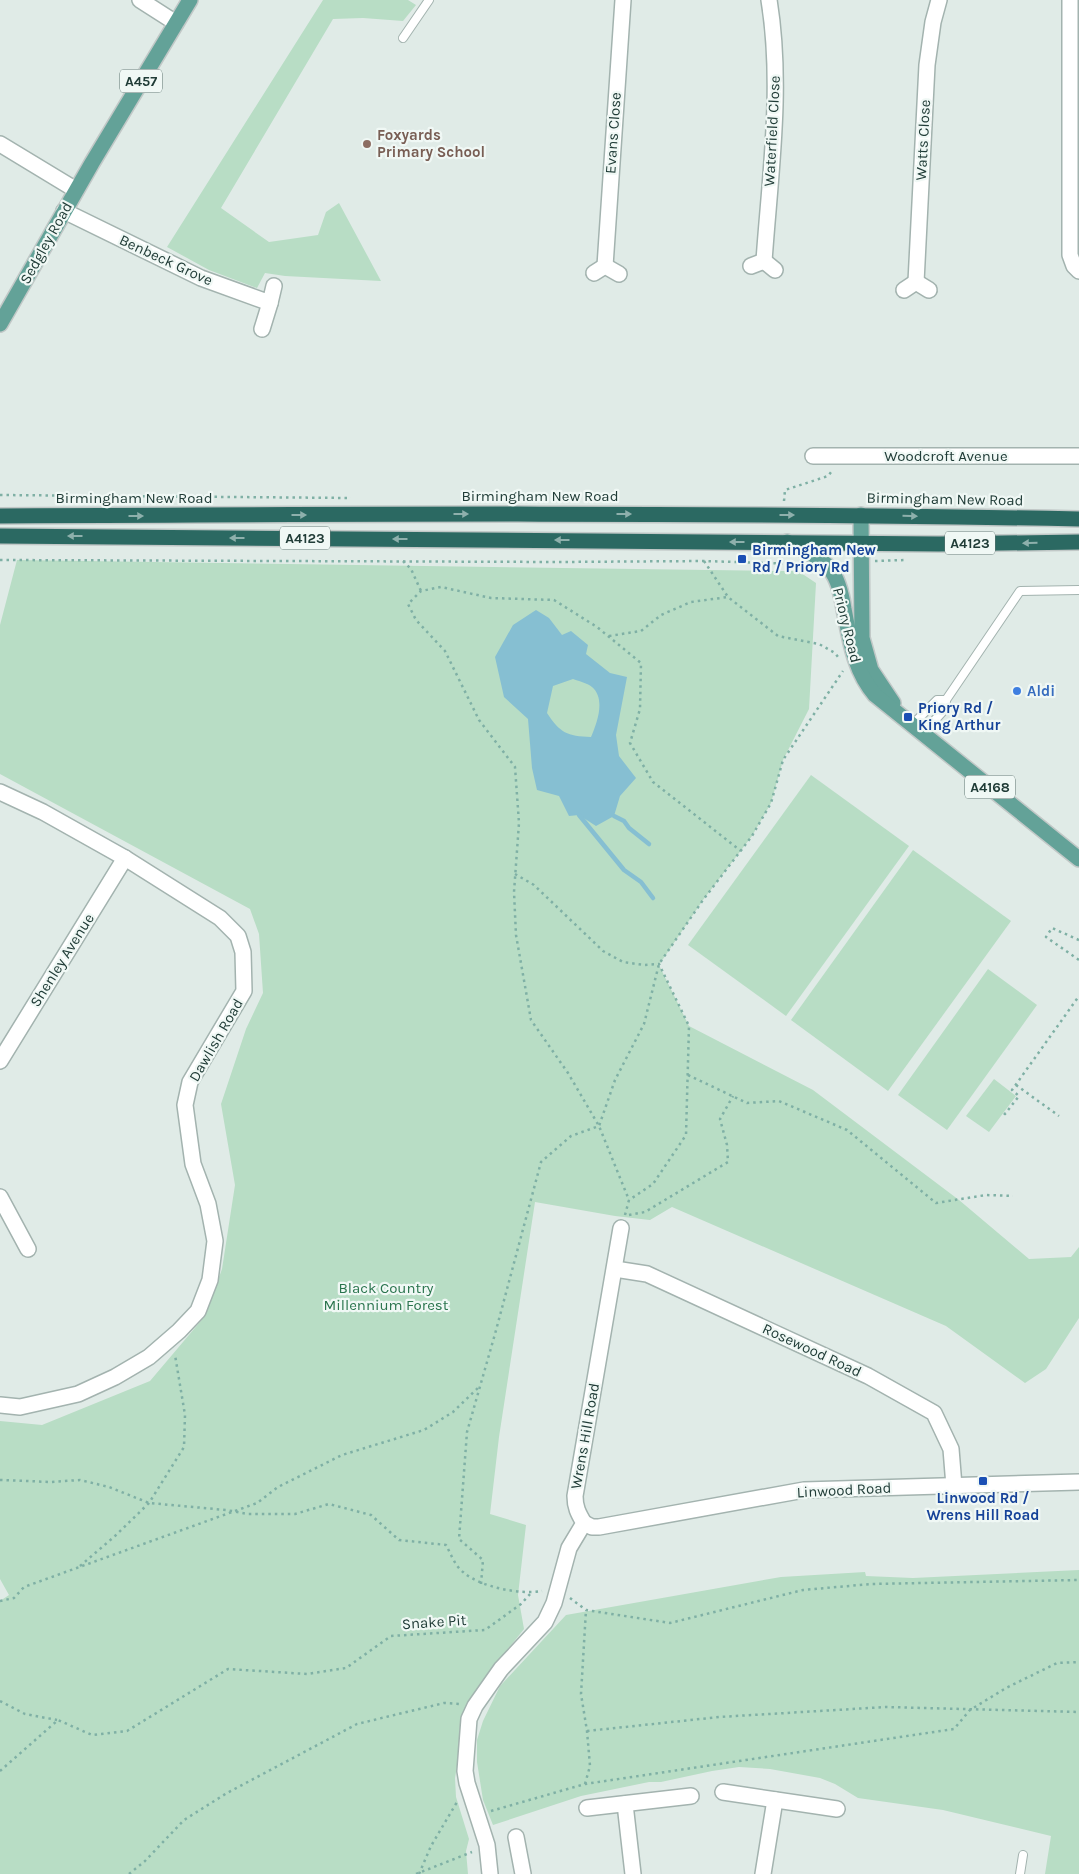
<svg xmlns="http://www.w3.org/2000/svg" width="1079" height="1874" viewBox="0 0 1079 1874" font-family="Karla,sans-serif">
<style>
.green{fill:#b8ddc5}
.water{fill:#86bfd2;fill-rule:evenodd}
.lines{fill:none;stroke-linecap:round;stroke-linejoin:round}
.stream{stroke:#86bfd2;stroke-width:4.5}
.lane-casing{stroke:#a3b3af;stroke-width:10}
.street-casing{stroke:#a3b3af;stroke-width:18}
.primary-casing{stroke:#c1c8c7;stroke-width:18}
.highway-casing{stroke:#c1c8c7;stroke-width:18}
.path{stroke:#7fb0a5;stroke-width:2.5;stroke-dasharray:2.5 4;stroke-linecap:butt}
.lane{stroke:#fff;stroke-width:8}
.street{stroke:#fff;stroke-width:15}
.primary{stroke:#63a298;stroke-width:15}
.highway{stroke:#2b6962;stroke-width:15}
.oneway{fill:#8eb0ac}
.education-dot{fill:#8d6e63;stroke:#f0f8f5;stroke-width:2}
.transit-dot{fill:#1a4fb4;stroke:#f0f8f5;stroke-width:2}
.shop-dot{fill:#3f7fe0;stroke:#f0f8f5;stroke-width:2}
.labels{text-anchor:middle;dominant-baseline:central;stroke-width:4.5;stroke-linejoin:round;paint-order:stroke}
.shield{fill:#f0f8f5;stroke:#5e7470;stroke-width:1}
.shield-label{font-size:14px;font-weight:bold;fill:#203c37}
.street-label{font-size:15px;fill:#203c37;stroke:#f0f8f5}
.education-label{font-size:15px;font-weight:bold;fill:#785e54;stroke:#f0f8f5;text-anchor:start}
.transit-label{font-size:15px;font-weight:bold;fill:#164399;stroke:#f0f8f5;text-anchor:start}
.shop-label{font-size:15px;font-weight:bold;fill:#366cbe;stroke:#f0f8f5;text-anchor:start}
.park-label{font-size:15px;fill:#29744d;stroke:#f0f8f5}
</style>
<rect width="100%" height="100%" fill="#e0ebe7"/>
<g class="green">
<path d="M323 0H408L416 5 403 21 363 18 333 19 221 208 269 242 318 235 326 212 339 203 381 281 285 276 265 273 257 288 209 270 167 247Z"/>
<path d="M17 560 774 571 777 568 781 571H798L816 583 809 709 783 760 771 803 752 836 703 900 659 965 689 1026 813 1090 959 1200 1029 1259 1071 1257 1079 1247V1318L1046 1369 1025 1383 946 1326 672 1207 650 1220 615 1216 535 1202 499 1437 490 1514 526 1525 518 1595 524 1629 483 1680 466 1706 461 1724V1742L455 1778 456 1797 469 1839 466 1851 468 1874H0V1601L9 1595 0 1579V1421L42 1425 150 1381 205 1316 222 1269 235 1185 221 1104 246 1029 263 993 259 934 250 909 0 774V625Z"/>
<path d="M811 775 909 846 786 1016 688 945Z"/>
<path d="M913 850 1011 921 888 1091 791 1020Z"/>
<path d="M988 969 1037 1005 947 1130 898 1095Z"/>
<path d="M994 1079 1016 1096 989 1132 966 1116Z"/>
<path d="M1079 1570V1874H1045L1051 1836 943 1810 858 1798 835 1784 820 1778 770 1769 739 1767 712 1771 661 1782H649L581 1796 493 1825 483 1800 477 1762V1740L483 1721 500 1686 566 1615 781 1577 865 1572 866 1576 913 1578Z"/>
</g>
<path class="water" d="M536 610 549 618 562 635 571 631 588 645 586 654 610 673 627 677 616 735 619 756 636 778 620 796 614 816 596 826 579 815 569 816 559 796 537 790 532 768 528 719 504 697 495 657 513 625ZM573 679C578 681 587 683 592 687 606 699 597 723 591 737 567 736 560 733 547 713L553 686Z"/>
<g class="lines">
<g class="stream">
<path d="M579 815 624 870 641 882 653 898"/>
<path d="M614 816 624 821 629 828 649 844"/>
</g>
<g class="lane-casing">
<g id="lane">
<path d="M403 38 429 0"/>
<path d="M912 725 937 700H946"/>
<path d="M923 733 945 709 946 700 1020 591 1079 590"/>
<path d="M1020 1874 1023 1855"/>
</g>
</g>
<g class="street-casing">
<g id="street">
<path d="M140 0 176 23"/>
<path d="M1070 0V255L1074 266 1079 271"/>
<path d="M0 144 76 190"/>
<path d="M64 211 201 278 270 303 274 286"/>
<path d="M764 261C770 175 783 86 769 0"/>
<path d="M605 266 623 0"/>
<path d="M751 266 764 261 775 270"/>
<path d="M594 273 605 266 619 274"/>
<path d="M916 282 927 65 933 22 939 0"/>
<path d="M904 290 916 282 929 290"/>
<path d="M262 329 270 303"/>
<path d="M813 456H1079"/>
<path d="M0 792 43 812 125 858 220 918 238 936 243 952 244 991 190 1082 185 1105 193 1164 208 1204 215 1241 210 1280 198 1311 179 1331 149 1357 115 1377 78 1394 20 1407 0 1405"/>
<path d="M0 1061 125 858"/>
<path d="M0 1197 28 1249"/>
<path d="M615 1269 647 1274 868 1376 934 1413 951 1449 954 1486"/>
<path d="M584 1523 592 1527H599L804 1490 1079 1482"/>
<path d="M723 1792 837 1809"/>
<path d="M625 1804 633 1874"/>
<path d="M587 1808 691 1796"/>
<path d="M516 1837 523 1874"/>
<path d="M490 1874 487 1845 467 1783 465 1771 469 1719 475 1706 501 1669 545 1622 554 1603 569 1548 584 1523C578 1513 575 1507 575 1496L621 1228"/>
<path d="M763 1874 775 1800"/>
</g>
</g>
<g class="primary-casing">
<g id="primary">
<path d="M0 324 92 163 190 0"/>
<path d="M861 515 862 638 871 670 893 703"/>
<path d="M787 542C801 549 820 556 830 569 838 579 842 596 844 609 850 639 854 671 875 695L1079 859"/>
</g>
</g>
<g class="highway-casing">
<g id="highway">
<path d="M0 516C360 514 719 512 1079 519"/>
<path d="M0 536 939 544 1079 542"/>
</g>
</g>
<g class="path">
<path d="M0 495 351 498"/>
<path d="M784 501 785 490 828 476 832 471"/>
<path d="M0 560 558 562 704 561 796 564"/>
<path d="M403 561 411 569 421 591"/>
<path d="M704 561 728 597 778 636 819 644 835 653 838 657"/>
<path d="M875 561 905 560"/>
<path d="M609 636 641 631 661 615 691 602 728 597"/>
<path d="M515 874 534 885 603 951 623 962 644 965 659 964 689 1026 686 1135 653 1184 629 1200"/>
<path d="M1079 940 1052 928 1046 937 1079 960"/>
<path d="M688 1075 747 1103 779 1101 847 1130 936 1203 986 1195 1013 1196"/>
<path d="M1016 1085 1059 1116"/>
<path d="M1004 1113 1005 1114 1019 1096 1012 1090 1079 996"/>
<path d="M625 1215 629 1200 599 1126 568 1073 531 1020 516 935 514 892 519 823 515 767 479 720 445 651 416 620 408 604 421 591 441 587 491 598 554 600 597 627 641 663 640 709 630 743 653 782 741 851"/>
<path d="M629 1215 645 1212 728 1162 727 1145 720 1119 733 1096"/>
<path d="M0 1480 51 1482 80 1480 109 1487 149 1503 226 1510 248 1514H295L329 1504 371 1515 399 1540 446 1545C451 1554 455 1566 463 1572 480 1587 520 1595 542 1591"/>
<path d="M80 1566 115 1536 149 1503 184 1447 185 1415 175 1355"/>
<path d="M481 1584 483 1560 459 1539 467 1432 495 1334 541 1162 571 1136 599 1126 615 1080 644 1024 659 964 703 900 752 836 771 803 783 760 843 671"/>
<path d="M570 1598 586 1610 670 1623 803 1590 871 1584 1079 1580"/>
<path d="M0 1601 14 1598 24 1587 257 1503 278 1487 342 1455 424 1430 453 1412 479 1387"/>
<path d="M0 1701 25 1714 57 1720"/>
<path d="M587 1731 719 1717 886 1707 1079 1712"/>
<path d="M0 1771 58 1720 92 1735 127 1731 228 1669 307 1674 346 1668 391 1636 485 1630 521 1604 531 1593"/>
<path d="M585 1784 590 1766 587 1731 581 1694 586 1610"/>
<path d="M491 1811 585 1784 954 1729 970 1710 1006 1688 1057 1663 1079 1662"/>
<path d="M129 1874 145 1861 184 1820 227 1793 357 1724 444 1703 460 1704"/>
<path d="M416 1874 472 1852"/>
<path d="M419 1874 431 1846 457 1802"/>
</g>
<use href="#lane" class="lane"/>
<use href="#street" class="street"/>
<use href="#primary" class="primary"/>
<use href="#highway" class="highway"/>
</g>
<defs><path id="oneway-solid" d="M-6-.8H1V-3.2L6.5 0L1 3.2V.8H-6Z" transform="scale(1.25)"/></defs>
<g class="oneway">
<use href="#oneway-solid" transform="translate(461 514)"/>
<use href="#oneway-solid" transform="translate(624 514)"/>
<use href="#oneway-solid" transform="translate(299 515)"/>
<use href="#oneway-solid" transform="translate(787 515)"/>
<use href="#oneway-solid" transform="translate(136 516)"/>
<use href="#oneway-solid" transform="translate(910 516) rotate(1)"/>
<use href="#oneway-solid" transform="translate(75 536) rotate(-180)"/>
<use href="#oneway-solid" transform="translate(237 538) rotate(-180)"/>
<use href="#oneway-solid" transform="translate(400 539) rotate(-180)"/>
<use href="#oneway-solid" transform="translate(562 540) rotate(-180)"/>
<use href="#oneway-solid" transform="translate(737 542) rotate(-180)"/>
<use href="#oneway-solid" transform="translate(1030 543) rotate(179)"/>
</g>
<circle class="education-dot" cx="367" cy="144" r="5"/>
<g class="transit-dot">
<rect x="737" y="554" width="10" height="10" rx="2.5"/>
<rect x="903" y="712" width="10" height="10" rx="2.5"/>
<rect x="978" y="1476" width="10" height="10" rx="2.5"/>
</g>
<circle class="shop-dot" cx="1017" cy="691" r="5"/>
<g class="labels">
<g class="shield">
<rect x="120" y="69.5" width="42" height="23" rx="4"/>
<rect x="280" y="526.5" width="50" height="23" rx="4"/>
<rect x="945" y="531.5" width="50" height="23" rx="4"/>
<rect x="965" y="775.5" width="50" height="23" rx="4"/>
</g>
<g class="shield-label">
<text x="141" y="81">A457</text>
<text x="305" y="538">A4123</text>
<text x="970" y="543">A4123</text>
<text x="990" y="787">A4168</text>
</g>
<g class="street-label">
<text transform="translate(772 131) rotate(-87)">Waterfield Close</text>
<text transform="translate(613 133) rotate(-86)">Evans Close</text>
<text transform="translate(923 140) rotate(-87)">Watts Close</text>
<text transform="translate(46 243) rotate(-61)">Sedgley Road</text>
<text transform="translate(166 260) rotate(25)">Benbeck Grove</text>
<text x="946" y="456">Woodcroft Avenue</text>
<text x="540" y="496">Birmingham New Road</text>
<text x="134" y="498">Birmingham New Road</text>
<text transform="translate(945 499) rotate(1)">Birmingham New Road</text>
<text transform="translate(847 625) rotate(76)">Priory Road</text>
<text transform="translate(62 960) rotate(-58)">Shenley Avenue</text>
<text transform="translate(216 1040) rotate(-60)">Dawlish Road</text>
<text transform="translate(812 1350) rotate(25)">Rosewood Road</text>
<text transform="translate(585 1436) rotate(-80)">Wrens Hill Road</text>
<text transform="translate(844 1490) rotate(-3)">Linwood Road</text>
<text transform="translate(434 1622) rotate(-4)">Snake Pit</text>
</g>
<g class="education-label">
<text x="377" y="135">Foxyards<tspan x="377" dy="17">Primary School</tspan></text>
</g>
<g class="transit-label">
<text x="752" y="550">Birmingham New<tspan x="752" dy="17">Rd / Priory Rd</tspan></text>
<text x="918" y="708">Priory Rd /<tspan x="918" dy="17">King Arthur</tspan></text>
<text x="983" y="1498" text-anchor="middle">Linwood Rd /<tspan x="983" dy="17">Wrens Hill Road</tspan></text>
</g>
<g class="shop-label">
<text x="1027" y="691">Aldi</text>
</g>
<g class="park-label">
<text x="386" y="1288">Black Country<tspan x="386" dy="17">Millennium Forest</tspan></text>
</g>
</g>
</svg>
